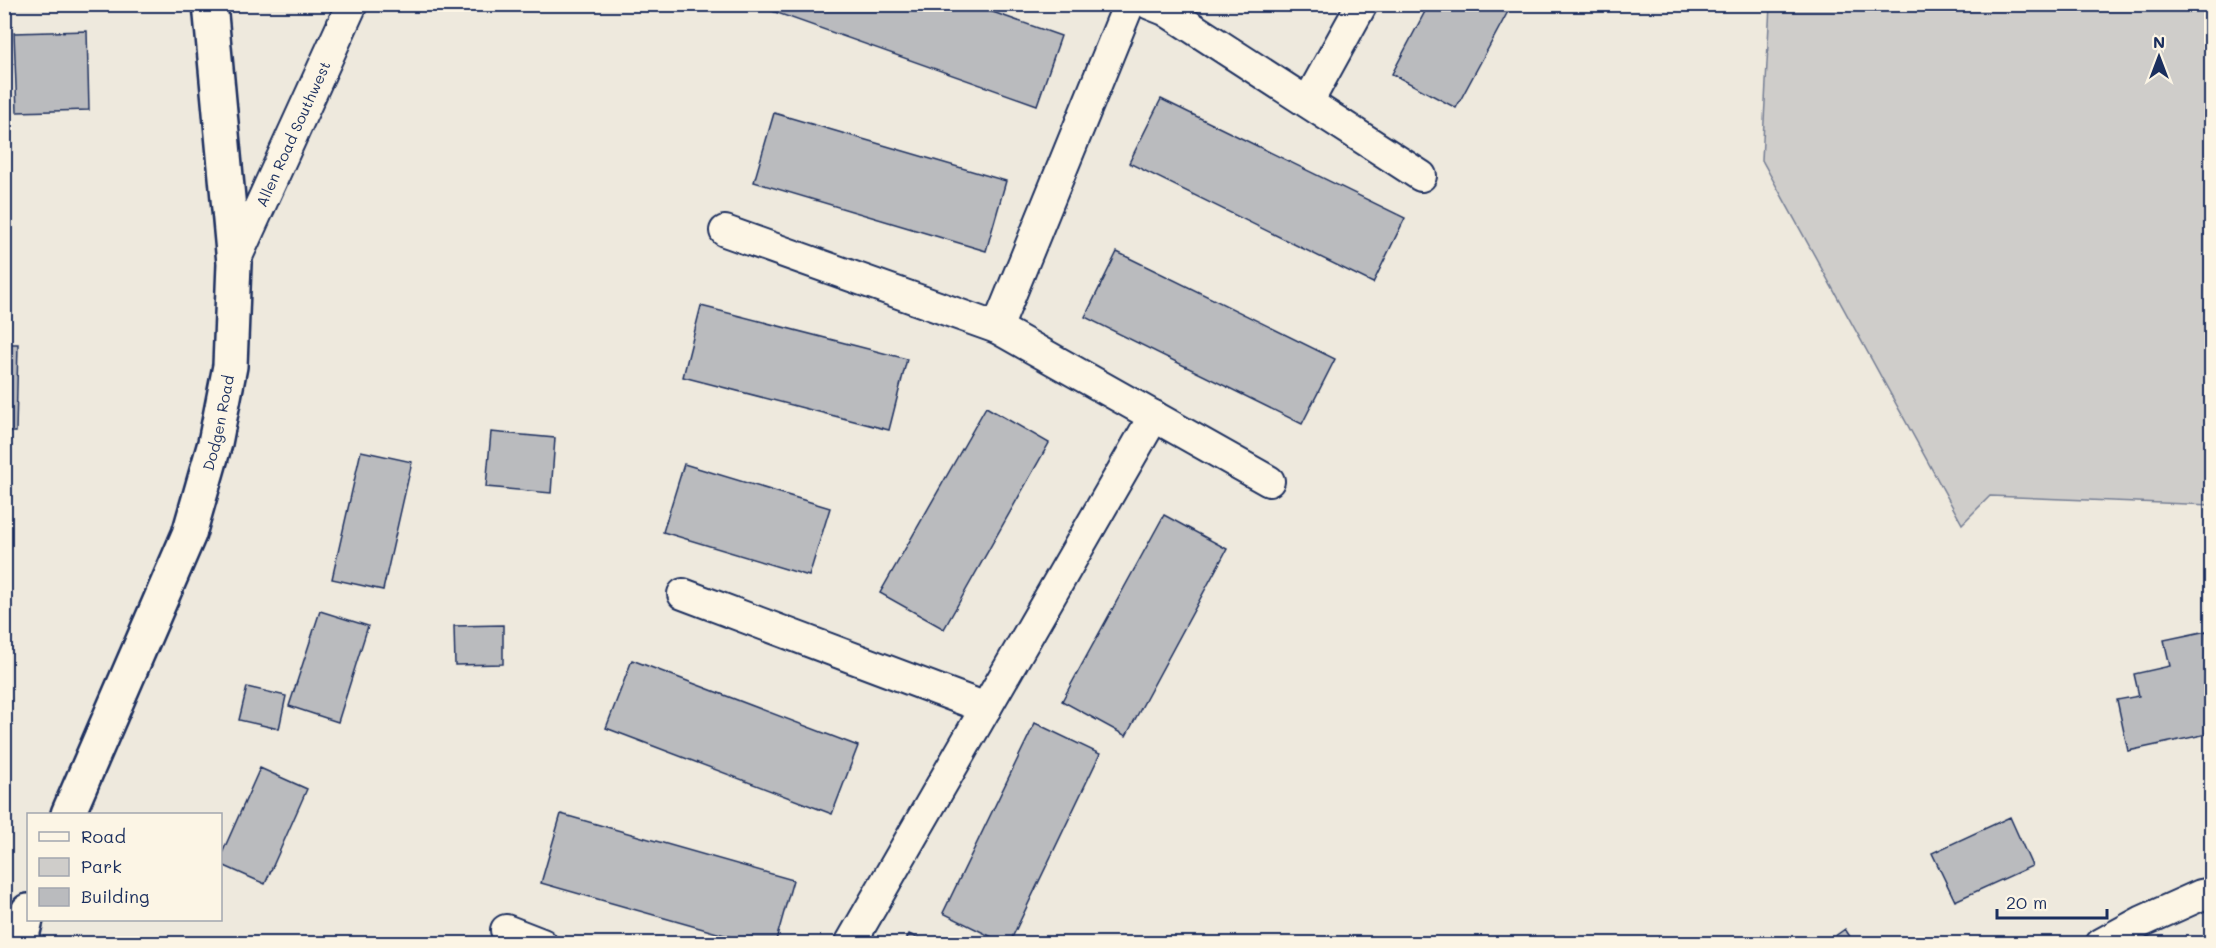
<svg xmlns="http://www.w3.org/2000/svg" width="2216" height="948" font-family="Mali,sans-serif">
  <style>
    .green { fill: #cfcdca; stroke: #757e94; stroke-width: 1.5 }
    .building { fill: #babbbe; stroke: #1b2f5e; stroke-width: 1.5 }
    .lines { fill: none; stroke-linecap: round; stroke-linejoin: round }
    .minor-casing { stroke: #1b2f5e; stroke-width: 34 }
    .tertiary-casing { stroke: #1b2f5e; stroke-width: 38 }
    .minor { stroke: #fcf5e5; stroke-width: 30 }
    .tertiary { stroke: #fcf5e5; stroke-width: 33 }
    .labels { text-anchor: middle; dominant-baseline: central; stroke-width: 6; stroke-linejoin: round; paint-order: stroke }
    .street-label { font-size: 15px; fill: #1b2f5e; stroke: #fcf5e5 }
  </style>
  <rect width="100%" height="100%" fill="#eee9dd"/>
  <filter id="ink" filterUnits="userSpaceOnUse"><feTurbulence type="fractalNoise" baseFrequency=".0167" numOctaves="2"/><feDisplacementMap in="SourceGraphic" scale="12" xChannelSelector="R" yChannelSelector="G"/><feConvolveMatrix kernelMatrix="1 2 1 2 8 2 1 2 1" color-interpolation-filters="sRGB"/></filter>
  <g filter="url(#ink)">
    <path class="green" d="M 1770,5 L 2211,5 L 2211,505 L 1990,496 L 1962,524 L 1762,160 Z"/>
    <path class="building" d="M 752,4 L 970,4 L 1061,36 L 1037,105 Z
      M 1429,4 L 1512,4 L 1456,108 L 1392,74 Z
      M 87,31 L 89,110 L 17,112 L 14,33 Z
      M 1161,99 L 1405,218 L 1373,283 L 1129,163 Z
      M 774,113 L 1006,181 L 986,251 L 754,182 Z
      M 1117,252 L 1335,359 L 1302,424 L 1085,317 Z
      M 701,306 L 907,359 L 889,430 L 683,377 Z
      M 4,344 L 18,344 L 16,432 L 4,432 Z
      M 986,407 L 1049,443 L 944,629 L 880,593 Z
      M 491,432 L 555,438 L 551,493 L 486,487 Z
      M 361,451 L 412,462 L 383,590 L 332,579 Z
      M 684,464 L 830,508 L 809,576 L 663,532 Z
      M 1164,515 L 1227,549 L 1126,736 L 1062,701 Z
      M 320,611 L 368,626 L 338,722 L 289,706 Z
      M 503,625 L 503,664 L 455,665 L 454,626 Z
      M 2207,631 L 2212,650 L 2212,733 L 2128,751 L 2117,700 L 2139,696 L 2134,674 L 2170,666 L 2164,640 Z
      M 632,660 L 858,746 L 832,814 L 606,728 Z
      M 247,687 L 286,696 L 279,729 L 239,720 Z
      M 1035,723 L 1100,754 L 1009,944 L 1006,944 L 943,913 Z
      M 260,768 L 307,789 L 265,884 L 220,864 L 220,858 Z
      M 561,814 L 793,880 L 775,944 L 756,944 L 541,883 Z
      M 2010,817 L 2032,866 L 1955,901 L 1932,853 Z
      M 1845,929 L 1855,944 L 1824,944 Z
      M 909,934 L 931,944 L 904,944 Z"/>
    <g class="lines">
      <g class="minor-casing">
        <g id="minor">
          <path d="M 1150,4 L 1165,10 L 1421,176"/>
          <path d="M 1308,102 L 1362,4"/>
          <path d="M 725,231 L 997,328 L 1269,481"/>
          <path id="s1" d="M 234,263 L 352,4"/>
          <path d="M 997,328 L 1129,4"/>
          <path d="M 683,594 L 986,708"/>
          <path d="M 506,930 L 542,944"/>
          <path d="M 850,944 L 1154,416"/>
          <path d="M 2101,944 L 2143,921 L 2201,895 L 2212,893"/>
        </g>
      </g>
      <g class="tertiary-casing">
        <g id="tertiary">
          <path id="s2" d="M 68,814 L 189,534 L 215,443 L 230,366 L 234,263 L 210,4"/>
          <path d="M 20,944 L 28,911"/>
        </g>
      </g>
      <use href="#minor" class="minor"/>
      <use href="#tertiary" class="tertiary"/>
    </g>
  </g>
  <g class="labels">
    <g class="street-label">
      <text stroke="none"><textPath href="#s1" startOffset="142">Allen Road Southwest</textPath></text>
      <text stroke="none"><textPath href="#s2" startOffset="420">Dodgen Road</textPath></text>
    </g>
  </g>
  <rect width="2216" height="948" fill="none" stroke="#fcf5e5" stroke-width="24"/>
  <rect x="12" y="12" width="2192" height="924" fill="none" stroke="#1b2f5e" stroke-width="2" filter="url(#ink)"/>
  <rect x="27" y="813" width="195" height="108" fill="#fcf5e5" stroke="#a2a6af" stroke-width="1.5"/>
  <rect x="39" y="832" width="30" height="9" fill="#fcf5e5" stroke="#a2a6af" stroke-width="1.5"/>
  <text x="81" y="843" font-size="18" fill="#1b2f5e">Road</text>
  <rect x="39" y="858" width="30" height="18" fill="#cfcdca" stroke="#a2a6af" stroke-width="1.5"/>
  <text x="81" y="873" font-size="18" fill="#1b2f5e">Park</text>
  <rect x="39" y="888" width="30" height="18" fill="#babbbe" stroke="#a2a6af" stroke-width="1.5"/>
  <text x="81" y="903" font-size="18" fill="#1b2f5e">Building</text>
  <g transform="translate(2159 57)" stroke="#fcf5e5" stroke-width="4.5" paint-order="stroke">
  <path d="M0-4.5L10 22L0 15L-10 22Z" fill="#1b2f5e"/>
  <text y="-9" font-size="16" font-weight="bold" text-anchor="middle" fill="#1b2f5e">N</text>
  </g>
  <path d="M1997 909v9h110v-9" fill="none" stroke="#1b2f5e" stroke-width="3"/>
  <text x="2006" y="909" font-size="18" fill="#1b2f5e" stroke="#fcf5e5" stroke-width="4.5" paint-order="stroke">20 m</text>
</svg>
